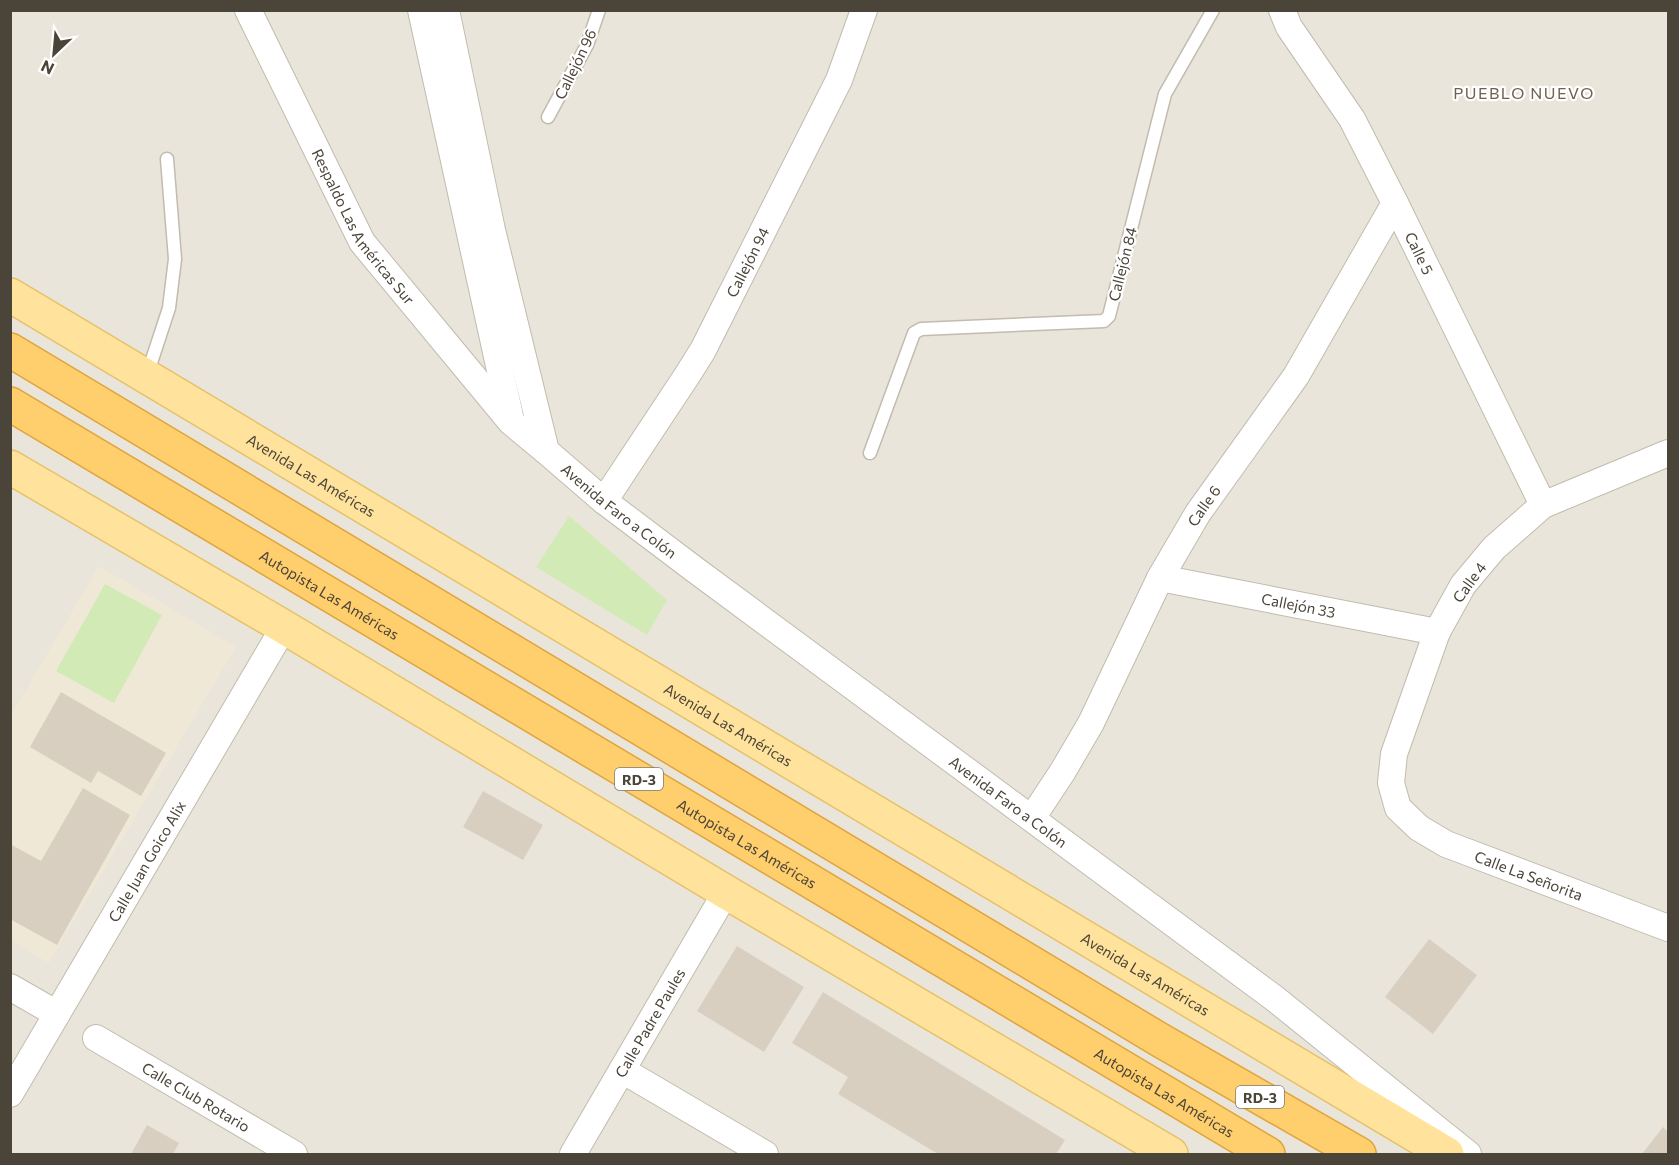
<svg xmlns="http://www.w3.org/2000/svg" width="1679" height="1165" font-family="Commissioner,sans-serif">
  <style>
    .residential { fill: #eae5da }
    .education { fill: #efe8d6 }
    .green { fill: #d2eab5 }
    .building { fill: #d8cfc1 }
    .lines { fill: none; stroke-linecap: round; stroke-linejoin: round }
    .service-casing { stroke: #c2bbae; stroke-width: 15 }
    .minor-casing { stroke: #c2bbae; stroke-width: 28 }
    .primary-casing { stroke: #e6c16a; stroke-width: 36 }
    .motorway-casing { stroke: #e0a43c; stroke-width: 36 }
    .service { stroke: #fff; stroke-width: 12 }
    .minor { stroke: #fff; stroke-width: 26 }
    .primary { stroke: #ffe39c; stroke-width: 33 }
    .motorway { stroke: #ffcf6e; stroke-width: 33 }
    .labels { text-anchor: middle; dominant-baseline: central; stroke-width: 4.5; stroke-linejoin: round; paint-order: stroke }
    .shield { fill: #fff; stroke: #817c74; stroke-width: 1.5 }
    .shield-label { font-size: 14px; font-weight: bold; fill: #4b4439 }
    .street-label { font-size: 15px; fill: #4b4439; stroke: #fff }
    .neighbourhood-label { font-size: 16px; letter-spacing: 1.5px; fill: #6e6250; stroke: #fff }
  </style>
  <rect width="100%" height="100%" fill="#f6f3ec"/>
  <path class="residential" d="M 11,11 L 1668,11 L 1668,1154 L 11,1154 Z"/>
  <path class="education" d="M 99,566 L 236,647 L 49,963 L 11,941 L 11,715 Z"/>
  <path class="green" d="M 569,516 L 667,600 L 647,635 L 536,567 Z
    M 105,584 L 162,615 L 114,703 L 56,671 Z"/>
  <path class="building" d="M 61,692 L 166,753 L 141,796 L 98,771 L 91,783 L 30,747 Z
    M 83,788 L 130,815 L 57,945 L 10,919 L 10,844 L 41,861 Z
    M 483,791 L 543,825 L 523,860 L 463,827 Z
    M 1429,939 L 1477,975 L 1433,1034 L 1385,997 Z
    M 737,946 L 804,987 L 764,1052 L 697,1011 Z
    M 823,992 L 1065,1140 L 1056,1154 L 938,1154 L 838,1094 L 848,1077 L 792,1043 Z
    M 147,1125 L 179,1143 L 173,1154 L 131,1154 Z
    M 1663,1127 L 1668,1132 L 1668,1154 L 1642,1154 Z"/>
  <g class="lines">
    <g class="service-casing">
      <path id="service" d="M 548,117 L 587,45 L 599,10
        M 147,375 L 169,308 L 175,259 L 167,159
        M 870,453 L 914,333 L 921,329 L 1104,321 L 1109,316 L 1165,94 L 1213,10"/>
    </g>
    <g class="minor-casing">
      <g id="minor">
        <path id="s1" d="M 248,10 L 362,242 L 511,422 L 546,451 L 604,501 L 694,569 L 1274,998 L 1468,1154"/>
        <path d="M 421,10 L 510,416"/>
        <path d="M 446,10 L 492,230 L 546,451"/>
        <path id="s2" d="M 1282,10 L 1289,27 L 1352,119 L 1395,203 L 1543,505"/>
        <path id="s3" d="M 1668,453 L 1543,505 L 1494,548 L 1463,585 L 1437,632 L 1394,754 L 1391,783 L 1398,808 L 1419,828 L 1446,844 L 1668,928"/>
        <path id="s4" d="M 604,501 L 688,374 L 703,350 L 839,80 L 864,10"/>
        <path id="s5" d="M 1160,578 L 1437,632"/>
        <path id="s6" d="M 1032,818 L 1063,771 L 1091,723 L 1160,578 L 1198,513 L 1296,376 L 1395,203"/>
        <path d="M 10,987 L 57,1014"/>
        <path id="s7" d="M 96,1038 L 294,1154"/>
        <path d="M 622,1070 L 765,1154"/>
        <path id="s8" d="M 10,1094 L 284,627"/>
        <path id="s9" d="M 573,1154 L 726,892"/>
      </g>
    </g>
    <g class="primary-casing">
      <g id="primary">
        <path id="s10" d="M 10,295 L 1447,1154"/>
        <path d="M 10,467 L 284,627 L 726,892 L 1171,1154"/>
      </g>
    </g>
    <g class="motorway-casing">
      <g id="motorway">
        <path d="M 10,350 L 1160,1040 L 1359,1154"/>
        <path id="s11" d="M 10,404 L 1268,1154"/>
      </g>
    </g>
    <use href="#service" class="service"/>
    <use href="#minor" class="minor"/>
    <use href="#primary" class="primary"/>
    <use href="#motorway" class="motorway"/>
  </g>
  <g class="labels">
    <g class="shield">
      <rect x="615" y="768" width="48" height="22" rx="4.5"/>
      <rect x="1236" y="1086" width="48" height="22" rx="4.5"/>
    </g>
    <g class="shield-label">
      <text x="639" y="779">RD-3</text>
      <text x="1260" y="1097">RD-3</text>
    </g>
    <g class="street-label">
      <text transform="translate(575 64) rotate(-64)">Callejón 96</text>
      <text stroke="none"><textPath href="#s1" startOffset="246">Respaldo Las Américas Sur</textPath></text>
      <text stroke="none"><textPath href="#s2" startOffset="280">Calle 5</textPath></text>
      <text stroke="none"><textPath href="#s4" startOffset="279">Callejón 94</textPath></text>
      <text transform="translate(1122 264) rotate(-76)">Callejón 84</text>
      <text stroke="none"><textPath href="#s10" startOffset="351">Avenida Las Américas</textPath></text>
      <text stroke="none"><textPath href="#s6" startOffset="357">Calle 6</textPath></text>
      <text stroke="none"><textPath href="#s1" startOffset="632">Avenida Faro a Colón</textPath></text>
      <text transform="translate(1469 582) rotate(-54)">Calle 4</text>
      <text stroke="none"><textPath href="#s11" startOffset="372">Autopista Las Américas</textPath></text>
      <text stroke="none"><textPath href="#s5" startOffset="141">Callejón 33</textPath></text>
      <text stroke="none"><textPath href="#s10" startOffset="837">Avenida Las Américas</textPath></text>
      <text stroke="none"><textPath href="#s1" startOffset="1118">Avenida Faro a Colón</textPath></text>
      <text stroke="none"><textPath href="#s11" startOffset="858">Autopista Las Américas</textPath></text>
      <text stroke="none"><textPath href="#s8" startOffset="270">Calle Juan Goico Alix</textPath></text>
      <text stroke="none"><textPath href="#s3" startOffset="636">Calle La Señorita</textPath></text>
      <text stroke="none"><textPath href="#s10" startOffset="1323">Avenida Las Américas</textPath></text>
      <text stroke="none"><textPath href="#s9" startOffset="152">Calle Padre Paules</textPath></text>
      <text stroke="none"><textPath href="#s11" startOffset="1344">Autopista Las Américas</textPath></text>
      <text stroke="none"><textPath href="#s7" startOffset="116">Calle Club Rotario</textPath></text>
    </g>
    <g class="neighbourhood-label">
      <text x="1524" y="92">PUEBLO NUEVO</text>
    </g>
  </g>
  <rect width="1679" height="1165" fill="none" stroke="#4b4439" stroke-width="24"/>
  <g transform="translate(54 54) rotate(206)" stroke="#ffffff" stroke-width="4.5" paint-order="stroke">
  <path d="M0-4.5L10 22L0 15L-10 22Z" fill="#4b4439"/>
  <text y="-9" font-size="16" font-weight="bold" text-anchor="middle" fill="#4b4439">N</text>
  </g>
</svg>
